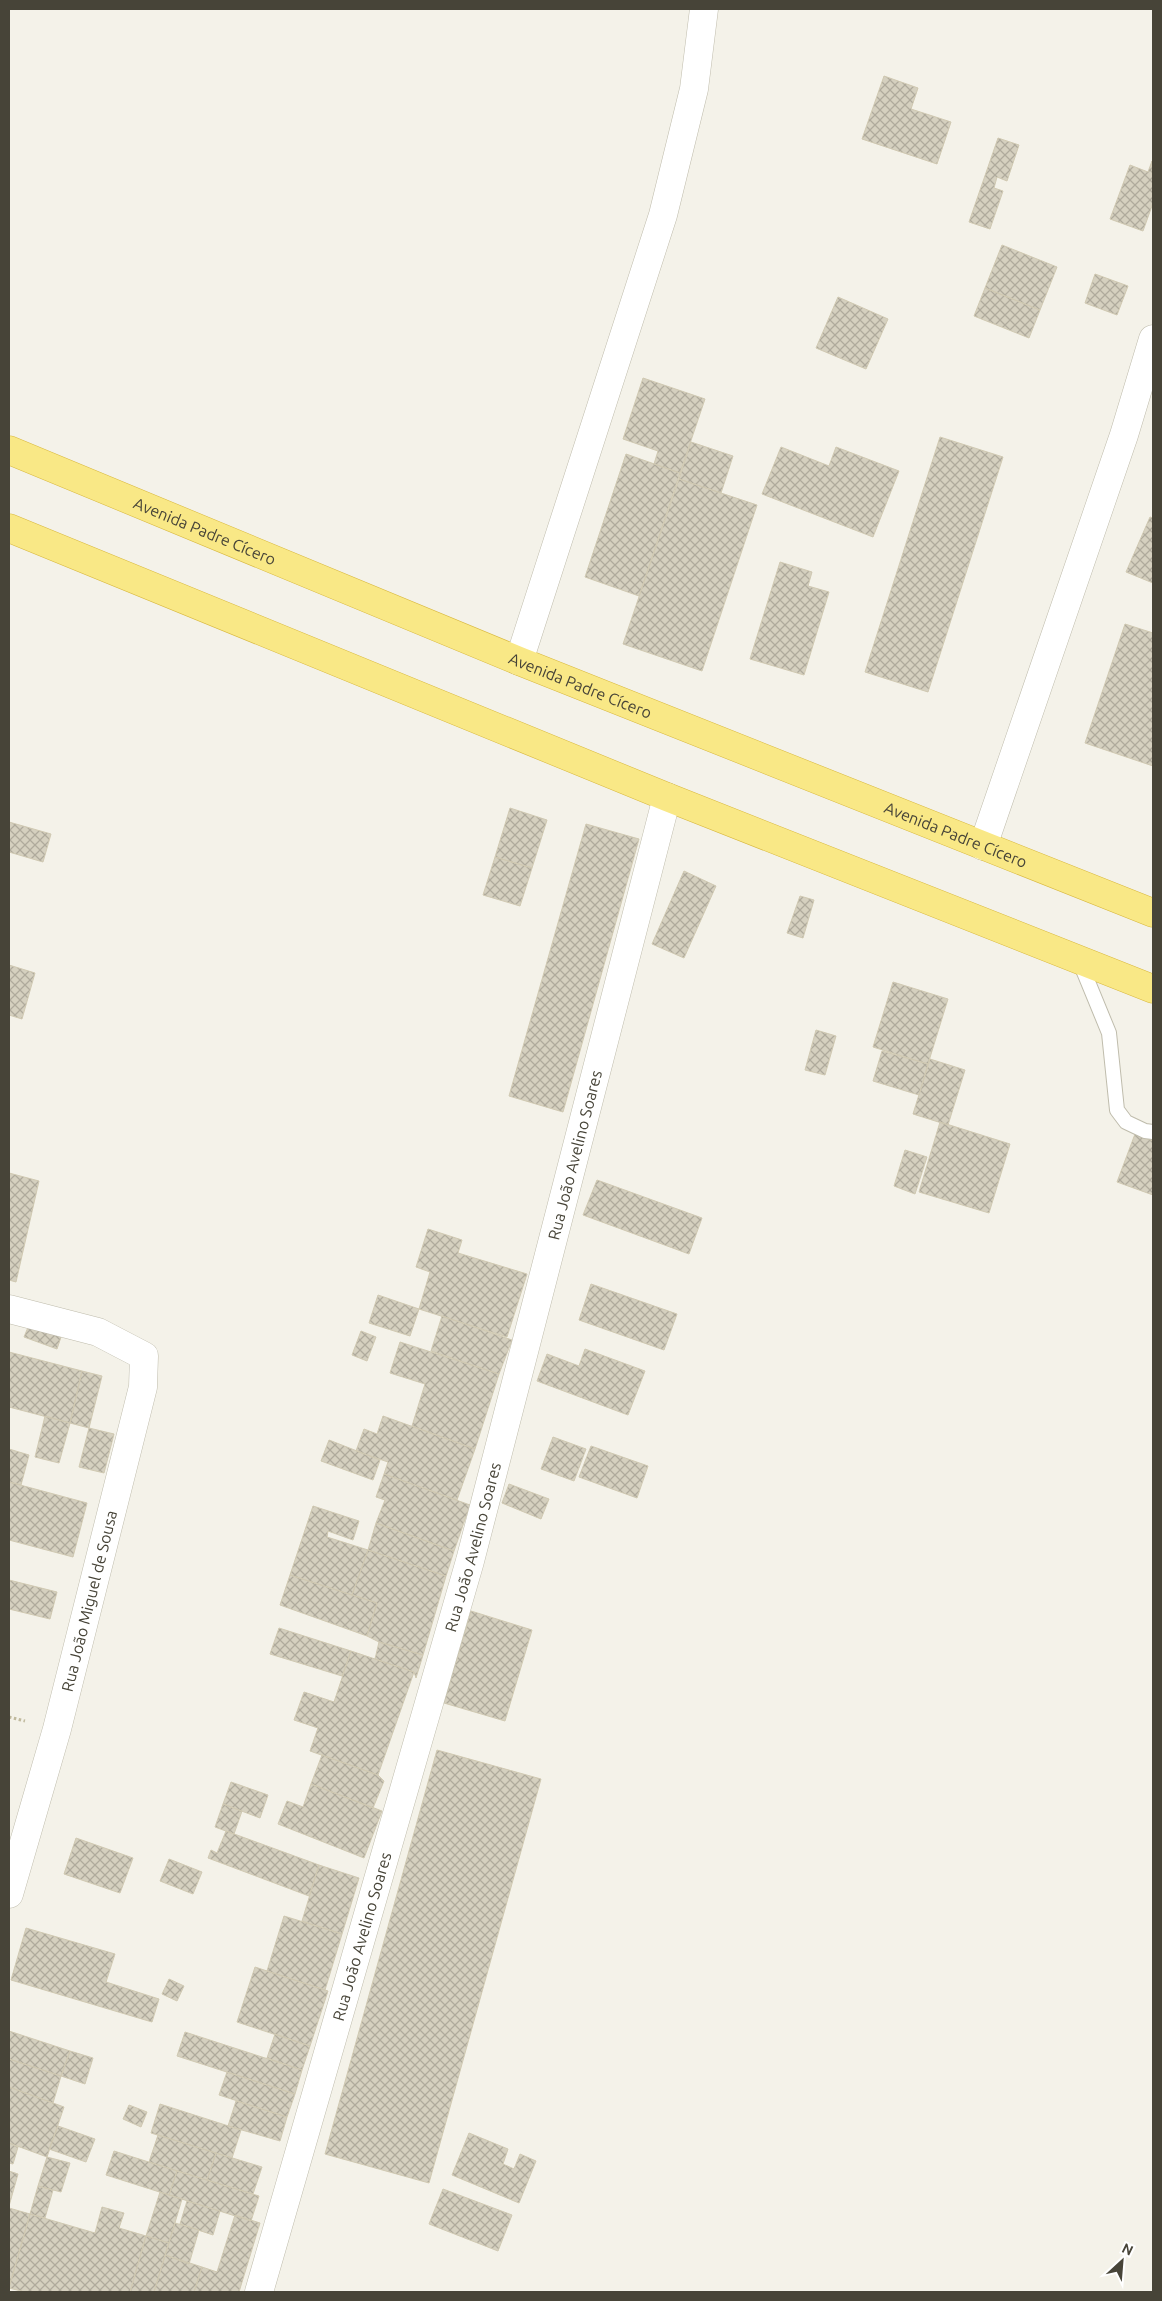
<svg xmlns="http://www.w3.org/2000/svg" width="1162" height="2301" font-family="Ubuntu,sans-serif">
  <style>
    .building { fill: url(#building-cross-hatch); stroke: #d0c9b2 }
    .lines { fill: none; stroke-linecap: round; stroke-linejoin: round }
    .service-casing { stroke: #bfbcac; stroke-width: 16 }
    .minor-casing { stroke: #bfbcac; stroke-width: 29 }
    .trunk-casing { stroke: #d8b83f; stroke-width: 29 }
    .path { stroke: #c0ba9e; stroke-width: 3; stroke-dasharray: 2.5 2.5; stroke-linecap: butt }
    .service { stroke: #fff; stroke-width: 14 }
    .minor { stroke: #fff; stroke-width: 28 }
    .trunk { stroke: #f9e886; stroke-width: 28 }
    .labels { text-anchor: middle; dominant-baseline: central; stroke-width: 4; stroke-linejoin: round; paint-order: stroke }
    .street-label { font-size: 16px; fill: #474438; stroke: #fff }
  </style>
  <defs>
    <pattern id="building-cross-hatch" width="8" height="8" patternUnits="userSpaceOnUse" patternTransform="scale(1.25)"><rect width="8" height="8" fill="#d5d0bf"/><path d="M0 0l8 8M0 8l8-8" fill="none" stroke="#afaa9c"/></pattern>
  </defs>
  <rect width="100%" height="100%" fill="#f4f2e9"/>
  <path class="building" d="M 884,76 L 918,88 L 911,109 L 951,122 L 937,164 L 862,139 Z
    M 998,138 L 1019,145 L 1007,181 L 997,177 L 994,188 L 1003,191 L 990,229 L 969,222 Z
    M 1152,161 L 1153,203 L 1143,231 L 1110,219 L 1130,165 L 1148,172 Z
    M 1002,245 L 1057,267 L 1040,310 L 985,288 Z
    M 1095,274 L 1128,286 L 1117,315 L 1085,303 Z
    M 985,288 L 1040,310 L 1029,338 L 974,316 Z
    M 838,297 L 888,319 L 866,369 L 816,348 Z
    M 643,378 L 705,399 L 680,473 L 654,464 L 658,451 L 623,439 Z
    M 940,437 L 1003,457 L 928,692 L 865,672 Z
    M 691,442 L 733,456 L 721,493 L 679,479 Z
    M 781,447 L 829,466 L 836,447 L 899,471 L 873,537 L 762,494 Z
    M 626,454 L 680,473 L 639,596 L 585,577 Z
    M 679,479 L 757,505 L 702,671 L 623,644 Z
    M 1150,517 L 1153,518 L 1153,583 L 1126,572 Z
    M 780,562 L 812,572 L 808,586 L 829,592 L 804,675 L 750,659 Z
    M 1125,624 L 1153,633 L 1153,766 L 1085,743 Z
    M 510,808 L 547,820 L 532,868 L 495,857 Z
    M 9,822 L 51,834 L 43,862 L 9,852 Z
    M 586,824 L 639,839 L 563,1112 L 509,1096 Z
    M 495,857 L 532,868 L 520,906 L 483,895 Z
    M 684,871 L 716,886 L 684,958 L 652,944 Z
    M 800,896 L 814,900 L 803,938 L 787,933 Z
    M 9,965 L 35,973 L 22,1019 L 9,1015 Z
    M 893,982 L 948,999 L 928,1064 L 873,1047 Z
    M 816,1030 L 836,1036 L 825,1075 L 805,1070 Z
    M 882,1051 L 928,1064 L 919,1095 L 873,1081 Z
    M 930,1059 L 965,1070 L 948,1125 L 913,1114 Z
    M 940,1122 L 1010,1144 L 989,1213 L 919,1192 Z
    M 1135,1134 L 1153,1141 L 1153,1195 L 1117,1182 Z
    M 905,1150 L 927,1157 L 915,1194 L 894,1186 Z
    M 9,1173 L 39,1181 L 16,1282 L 9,1280 Z
    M 597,1180 L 702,1218 L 689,1254 L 583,1215 Z
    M 428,1229 L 462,1240 L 458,1253 L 527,1274 L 507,1337 L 419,1309 L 430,1272 L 416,1267 Z
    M 591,1284 L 677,1314 L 664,1350 L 579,1320 Z
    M 378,1295 L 419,1309 L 410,1336 L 369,1323 Z
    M 442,1316 L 512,1340 L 499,1374 L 431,1351 Z
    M 31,1320 L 63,1331 L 57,1349 L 24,1337 Z
    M 361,1331 L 376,1337 L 367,1361 L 352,1355 Z
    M 400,1342 L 499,1374 L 475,1449 L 412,1426 L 425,1384 L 390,1373 Z
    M 585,1349 L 645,1371 L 628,1415 L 537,1381 L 547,1354 L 579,1366 Z
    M 9,1352 L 82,1371 L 70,1423 L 9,1407 Z
    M 82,1371 L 102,1376 L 89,1428 L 70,1423 Z
    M 45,1416 L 70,1423 L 59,1463 L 35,1457 Z
    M 383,1416 L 475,1449 L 457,1500 L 384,1474 L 388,1462 L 356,1451 L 364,1429 L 377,1434 Z
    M 89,1428 L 114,1434 L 104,1473 L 79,1467 Z
    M 553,1437 L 586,1449 L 574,1481 L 541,1469 Z
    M 329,1440 L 380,1460 L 373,1480 L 321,1461 Z
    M 591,1446 L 648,1466 L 637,1498 L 579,1477 Z
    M 9,1449 L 29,1455 L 21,1485 L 9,1482 Z
    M 384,1474 L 470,1505 L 454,1551 L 376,1523 L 385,1500 L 376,1497 Z
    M 9,1482 L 87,1503 L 73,1557 L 9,1540 Z
    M 509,1484 L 549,1499 L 541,1519 L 502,1503 Z
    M 313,1506 L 359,1521 L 353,1540 L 328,1531 L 327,1537 L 368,1550 L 352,1595 L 290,1575 Z
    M 376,1523 L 454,1551 L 446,1576 L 368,1550 Z
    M 368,1550 L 446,1576 L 423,1655 L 379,1642 L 367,1636 L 377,1603 L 352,1595 Z
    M 290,1575 L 377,1603 L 367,1636 L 280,1605 Z
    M 9,1580 L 57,1592 L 50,1619 L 9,1609 Z
    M 471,1611 L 532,1630 L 505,1721 L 444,1703 Z
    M 279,1628 L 351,1651 L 342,1676 L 270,1654 Z
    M 379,1642 L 423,1655 L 416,1678 L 414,1672 L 375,1659 Z
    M 351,1651 L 414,1672 L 378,1775 L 310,1751 L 318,1728 L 294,1720 L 304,1692 L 334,1702 Z
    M 437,1750 L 541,1779 L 429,2183 L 325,2154 Z
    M 322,1755 L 378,1775 L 384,1781 L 373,1808 L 311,1784 Z
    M 231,1782 L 268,1795 L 260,1818 L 223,1804 Z
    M 311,1784 L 382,1811 L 364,1858 L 278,1824 L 287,1801 L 303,1807 Z
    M 223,1804 L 242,1811 L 234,1834 L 215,1827 Z
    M 226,1831 L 319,1865 L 309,1896 L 208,1858 L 211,1850 L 217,1853 Z
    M 76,1838 L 133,1858 L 120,1893 L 64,1874 Z
    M 169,1859 L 202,1872 L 193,1894 L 160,1881 Z
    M 319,1865 L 359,1878 L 342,1934 L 302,1921 Z
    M 284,1916 L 342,1934 L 325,1990 L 267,1971 Z
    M 26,1928 L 115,1954 L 106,1982 L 159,1999 L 152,2022 L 11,1980 Z
    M 255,1967 L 328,1991 L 310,2046 L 237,2022 Z
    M 169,1979 L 184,1986 L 177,2001 L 162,1994 Z
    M 9,2031 L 70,2051 L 61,2076 L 9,2059 Z
    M 185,2032 L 302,2070 L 295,2094 L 177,2056 Z
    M 275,2034 L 310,2046 L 302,2070 L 267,2058 Z
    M 70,2051 L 93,2058 L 85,2084 L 61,2076 Z
    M 9,2059 L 61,2076 L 53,2103 L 9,2087 Z
    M 227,2072 L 295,2094 L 287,2117 L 219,2095 Z
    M 9,2087 L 64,2107 L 47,2157 L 9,2143 Z
    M 236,2101 L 287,2117 L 280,2141 L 228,2126 Z
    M 160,2104 L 241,2130 L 232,2158 L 151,2133 Z
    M 129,2105 L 147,2112 L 141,2127 L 123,2119 Z
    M 58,2126 L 95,2139 L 86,2162 L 49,2149 Z
    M 469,2133 L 508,2149 L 503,2164 L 514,2169 L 520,2154 L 536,2161 L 519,2203 L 452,2175 Z
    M 158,2135 L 216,2153 L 207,2180 L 149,2162 Z
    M 9,2143 L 18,2147 L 13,2164 L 9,2163 Z
    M 114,2151 L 177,2171 L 169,2195 L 106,2175 Z
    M 216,2153 L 262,2167 L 253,2194 L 207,2180 Z
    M 47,2157 L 70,2163 L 61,2192 L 38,2186 Z
    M 9,2171 L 18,2174 L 9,2206 Z
    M 177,2171 L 259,2196 L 251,2221 L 169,2195 Z
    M 38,2186 L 53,2190 L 45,2218 L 30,2214 Z
    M 443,2189 L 512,2215 L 498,2251 L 429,2224 Z
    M 160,2192 L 182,2199 L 169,2243 L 146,2236 Z
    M 187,2201 L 220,2211 L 213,2235 L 180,2224 Z
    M 102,2207 L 124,2213 L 119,2228 L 146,2236 L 130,2292 L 25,2292 L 9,2288 L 30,2214 L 95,2233 Z
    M 9,2208 L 30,2214 L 9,2287 Z
    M 235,2215 L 260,2223 L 239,2292 L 194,2292 L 202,2267 L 217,2272 Z
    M 175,2223 L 199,2230 L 189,2264 L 165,2255 Z
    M 146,2236 L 169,2243 L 154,2292 L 130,2292 Z
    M 165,2255 L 202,2267 L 194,2292 L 154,2292 Z"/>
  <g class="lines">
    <g class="service-casing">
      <path id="service" d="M 1079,960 L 1109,1033 L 1117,1110 L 1126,1122 L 1145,1131 L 1153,1132"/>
    </g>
    <g class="minor-casing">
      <g id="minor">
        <path d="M 519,661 L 663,215 L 694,89 L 704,9"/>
        <path d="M 983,846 L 1124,435 L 1153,339"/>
        <path d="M 9,1309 L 98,1332 L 144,1356 L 143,1387 L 57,1729 L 9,1894"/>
        <path id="s1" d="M 259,2292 L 470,1561 L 667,797"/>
      </g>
    </g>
    <g class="trunk-casing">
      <g id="trunk">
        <path id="s2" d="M 9,450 L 519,661 L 1153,913"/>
        <path d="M 9,528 L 667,797 L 1153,989"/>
      </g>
    </g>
    <path class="path" d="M 9,1717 L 25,1721"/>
    <use href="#service" class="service"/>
    <use href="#minor" class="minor"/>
    <use href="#trunk" class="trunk"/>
  </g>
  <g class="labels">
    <g class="street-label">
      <text stroke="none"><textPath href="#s2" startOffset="212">Avenida Padre Cícero</textPath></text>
      <text stroke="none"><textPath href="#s2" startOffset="618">Avenida Padre Cícero</textPath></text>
      <text stroke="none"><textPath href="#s2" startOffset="1022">Avenida Padre Cícero</textPath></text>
      <text stroke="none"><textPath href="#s1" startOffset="1180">Rua João Avelino Soares</textPath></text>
      <text stroke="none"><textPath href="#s1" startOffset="775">Rua João Avelino Soares</textPath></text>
      <text transform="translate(89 1601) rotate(-76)">Rua João Miguel de Sousa</text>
      <text stroke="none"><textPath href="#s1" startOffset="370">Rua João Avelino Soares</textPath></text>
    </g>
  </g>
  <rect width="1162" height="2301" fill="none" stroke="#474438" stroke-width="20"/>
  <g transform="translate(1122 2261) rotate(26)" stroke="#ffffff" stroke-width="4" paint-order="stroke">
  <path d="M0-4L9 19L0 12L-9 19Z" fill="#474438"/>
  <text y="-8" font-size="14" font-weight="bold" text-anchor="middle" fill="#474438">N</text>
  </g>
</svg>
